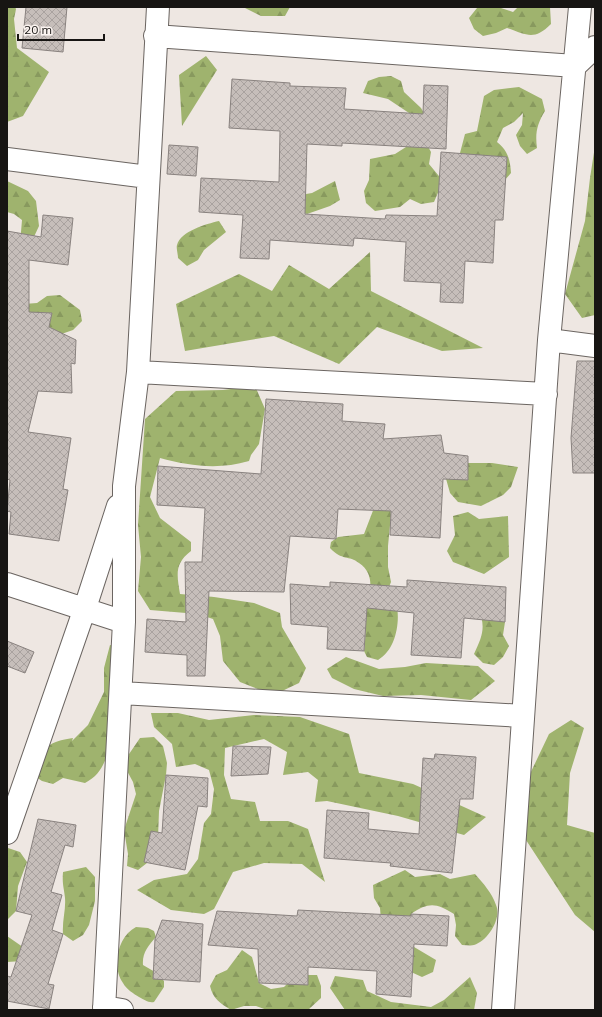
<svg xmlns="http://www.w3.org/2000/svg" width="602" height="1017" font-family="Mulish,sans-serif">
  <style>
    .forest { fill: url(#forest-firs) }
    .building { fill: url(#building-cross-hatch); stroke: #89827f }
    .lines { fill: none; stroke-linecap: round; stroke-linejoin: round }
    .minor-casing { stroke: #6b6561; stroke-width: 24 }
    .minor { stroke: #fff; stroke-width: 22 }
  </style>
  <defs>
    <pattern id="forest-firs" width="22" height="20" patternUnits="userSpaceOnUse"><rect width="22" height="20" fill="#9fb36e"/><path d="M5 1l3.5 6h-7zM16 11l3.5 6h-7z" fill="#88995e"/></pattern>
    <pattern id="building-cross-hatch" width="8" height="8" patternUnits="userSpaceOnUse"><rect width="8" height="8" fill="#c6beba"/><path d="M0 0l8 8M0 8l8-8" fill="none" stroke="#a9a29f"/></pattern>
  </defs>
  <rect width="100%" height="100%" fill="#eee7e2"/>
  <path class="forest" d="M 7,7 L 15,7 L 16,9 L 14,19 L 17,48 L 49,72 L 23,116 L 7,122 Z
    M 243,7 L 290,7 L 285,16 L 261,16 Z
    M 481,7 L 498,7 L 513,12 L 518,7 L 550,7 L 551,24 C 534,41 527,35 507,28 L 496,33 L 483,36 L 474,29 L 469,18 L 477,8 Z
    M 206,56 L 217,70 L 182,126 L 179,75 Z
    M 391,76 L 401,81 L 404,92 L 421,108 L 427,118 L 425,141 L 431,152 L 429,164 L 443,181 L 434,202 L 421,204 L 410,199 L 400,207 L 375,211 L 366,203 L 364,191 L 369,180 L 370,159 L 395,154 L 406,147 L 412,115 L 388,99 L 363,93 L 368,81 L 379,77 Z
    M 519,87 L 542,99 L 545,111 C 537,124 535,133 537,148 L 527,154 L 520,146 L 516,135 L 522,125 L 523,113 L 514,122 L 503,128 L 497,142 C 508,151 510,159 511,173 L 503,182 L 469,162 L 460,153 L 465,134 L 477,131 L 484,96 L 494,90 Z
    M 595,146 L 595,315 L 582,318 L 565,294 L 585,221 L 590,178 Z
    M 7,181 L 28,191 L 36,201 L 39,226 L 26,254 L 20,244 L 22,220 L 14,214 L 7,212 Z
    M 335,181 L 340,200 L 330,206 L 307,214 L 302,212 L 300,195 L 312,193 Z
    M 219,221 L 226,232 L 204,250 L 198,260 L 187,266 L 178,258 C 178,254 176,248 177,245 C 181,231 206,224 219,221 Z
    M 370,252 L 371,291 L 483,348 L 442,351 L 377,327 L 339,364 L 274,336 L 185,351 L 176,304 L 239,274 L 272,291 L 289,265 L 329,289 Z
    M 60,295 L 80,310 L 82,321 L 73,330 L 50,338 L 7,301 L 24,304 L 37,303 L 47,296 Z
    M 255,386 L 265,409 L 259,444 L 251,455 L 249,461 C 219,470 189,466 160,458 L 150,497 L 160,518 L 191,542 L 191,551 C 174,564 177,575 180,594 L 214,597 L 254,603 L 280,613 L 282,627 L 306,668 L 299,683 L 280,692 L 263,691 L 240,682 L 223,661 L 220,636 L 213,619 L 198,614 L 150,610 L 138,591 L 141,557 L 138,525 L 145,419 L 176,391 L 223,390 Z
    M 455,463 L 492,463 L 518,467 L 511,487 L 503,495 L 481,506 L 458,502 L 450,493 L 443,468 Z
    M 374,508 L 390,508 L 391,515 L 388,546 L 388,567 L 391,582 L 389,587 C 391,592 394,597 396,602 C 401,621 396,650 378,660 L 367,657 L 364,651 C 366,639 365,627 366,614 C 368,597 378,576 359,563 C 349,555 342,561 330,548 L 331,542 L 338,537 L 364,534 Z
    M 468,512 L 479,519 L 508,516 L 509,557 L 484,574 L 453,562 L 447,551 L 455,535 L 453,516 Z
    M 479,609 L 505,622 L 503,635 L 509,646 L 503,657 L 494,665 L 483,663 L 474,654 C 482,636 486,629 479,609 Z
    M 110,645 L 121,647 L 107,756 C 102,768 98,776 85,783 L 63,778 L 53,784 L 42,781 L 33,775 C 45,750 43,742 73,738 L 72,741 L 88,725 L 104,692 L 104,668 Z
    M 346,657 L 379,669 L 405,667 L 426,663 L 478,666 L 495,681 L 471,700 L 421,695 L 383,696 L 354,689 L 332,678 L 327,669 Z
    M 151,713 L 178,713 L 209,720 L 254,715 L 300,717 L 349,734 L 359,773 L 413,784 L 486,817 L 464,835 L 398,816 L 327,801 L 315,802 L 318,780 L 308,772 L 283,775 L 287,752 L 264,739 L 225,748 L 224,775 L 231,799 L 255,802 L 260,821 L 288,821 L 308,829 L 325,882 L 302,864 L 264,863 L 233,872 L 214,909 L 204,914 L 171,910 L 137,890 L 154,880 L 187,874 L 198,859 L 204,823 L 211,814 L 214,789 L 209,770 L 195,764 L 176,767 L 172,744 L 154,727 Z
    M 571,720 L 584,728 L 570,773 L 567,825 L 595,833 L 595,932 L 575,915 L 526,840 L 529,776 L 549,734 Z
    M 154,737 L 163,746 L 167,763 L 166,775 L 159,811 L 158,838 L 155,851 L 147,863 L 138,870 L 127,866 L 128,854 L 124,830 L 136,794 L 133,782 L 126,769 L 127,757 L 140,738 Z
    M 8,848 L 20,852 L 27,862 L 18,886 L 16,911 L 7,920 Z
    M 86,867 L 95,877 L 95,901 L 89,925 L 83,935 L 73,941 L 63,934 C 62,921 66,910 65,898 C 64,887 62,885 63,872 Z
    M 405,870 L 415,877 L 440,874 L 450,879 L 475,874 C 483,883 492,893 496,905 C 502,918 488,941 474,945 C 471,946 466,945 462,945 L 455,936 L 456,925 L 454,914 C 436,903 429,902 411,914 L 409,944 L 436,960 L 433,972 L 422,977 L 411,972 L 381,920 L 380,908 L 374,898 L 373,885 Z
    M 136,927 L 148,928 L 154,931 L 156,937 C 148,946 142,953 143,965 L 155,972 L 164,981 L 164,987 L 154,1002 C 148,1003 145,1000 139,997 C 134,994 126,989 123,983 C 111,966 118,936 136,927 Z
    M 7,936 L 30,952 L 23,961 L 7,962 Z
    M 242,950 L 252,957 L 259,983 L 271,989 L 284,987 L 292,979 L 304,975 L 317,975 L 321,986 L 321,998 L 308,1010 L 267,1010 L 256,1006 L 244,1006 L 231,1010 C 220,1003 213,999 210,986 L 216,975 L 227,970 Z
    M 335,976 L 363,980 L 367,991 L 391,1002 L 431,1007 L 444,1000 L 470,977 L 477,993 L 474,1010 L 345,1010 L 330,988 Z"/>
  <path class="building" d="M 26,7 L 67,7 L 63,52 L 22,48 Z
    M 232,79 L 290,83 L 290,86 L 346,88 L 344,109 L 423,114 L 424,85 L 448,86 L 446,149 L 342,143 L 342,146 L 307,144 L 305,214 L 385,219 L 386,215 L 437,216 L 441,152 L 507,157 L 503,220 L 495,220 L 493,263 L 465,261 L 463,303 L 440,302 L 441,283 L 404,281 L 406,242 L 354,238 L 353,246 L 270,240 L 269,259 L 240,258 L 243,215 L 199,212 L 201,178 L 279,182 L 280,131 L 229,128 Z
    M 169,145 L 198,147 L 196,176 L 167,174 Z
    M 43,215 L 73,218 L 68,265 L 29,260 L 29,312 L 52,313 L 49,327 L 76,340 L 75,364 L 71,363 L 72,393 L 38,391 L 28,432 L 71,438 L 63,489 L 68,490 L 59,541 L 9,534 L 11,512 L 7,511 L 10,480 L 7,479 L 7,231 L 41,237 Z
    M 577,361 L 595,361 L 595,473 L 573,473 L 571,438 Z
    M 266,399 L 343,404 L 342,421 L 385,424 L 383,439 L 441,435 L 444,453 L 468,456 L 468,480 L 443,479 L 440,538 L 390,535 L 391,511 L 338,509 L 336,539 L 290,536 L 284,592 L 209,591 L 205,676 L 187,676 L 187,655 L 145,652 L 147,619 L 186,622 L 185,562 L 202,562 L 205,508 L 157,505 L 158,466 L 261,474 Z
    M 407,580 L 506,587 L 505,622 L 464,618 L 461,658 L 411,655 L 414,613 L 367,608 L 364,651 L 327,649 L 328,627 L 291,624 L 290,584 L 330,587 L 330,582 L 407,587 Z
    M 7,641 L 34,652 L 25,673 L 7,666 Z
    M 233,746 L 271,747 L 268,774 L 231,776 Z
    M 435,754 L 476,757 L 473,799 L 460,799 L 452,873 L 390,866 L 391,863 L 324,858 L 327,810 L 369,813 L 368,829 L 419,834 L 423,758 L 434,759 Z
    M 166,775 L 208,778 L 207,807 L 198,806 L 185,870 L 144,862 L 151,831 L 162,833 Z
    M 38,819 L 76,825 L 73,847 L 65,845 L 51,892 L 62,895 L 52,930 L 63,934 L 48,984 L 54,985 L 49,1009 L 7,1001 L 7,976 L 11,977 L 32,915 L 16,911 Z
    M 298,910 L 411,916 L 411,914 L 449,916 L 447,946 L 414,944 L 411,997 L 376,994 L 377,971 L 308,967 L 308,985 L 259,983 L 258,949 L 208,945 L 217,911 L 297,916 Z
    M 162,920 L 203,924 L 200,982 L 153,979 L 155,939 Z"/>
  <g class="lines">
    <g class="minor-casing">
      <path id="minor" d="M 155,36 L 575,66 L 595,47
        M 7,159 L 148,177
        M 549,340 L 595,346
        M 138,372 L 546,394
        M 7,584 L 124,622
        M 121,693 L 523,716
        M 7,833 L 85,608 L 118,506
        M 104,1007 L 122,1010
        M 104,1010 L 124,622 L 124,486 L 138,372 L 158,7
        M 503,1010 L 549,340 L 580,7"/>
    </g>
    <use href="#minor" class="minor"/>
  </g>
  <rect width="602" height="1017" fill="none" stroke="#171513" stroke-width="16"/>
  <path d="M18 34v6h86v-6" fill="none" stroke="#171513" stroke-width="2"/>
  <text x="24" y="34" font-size="12" fill="#171513" stroke="#fbf4f0" stroke-width="3" paint-order="stroke">20 m</text>
</svg>
